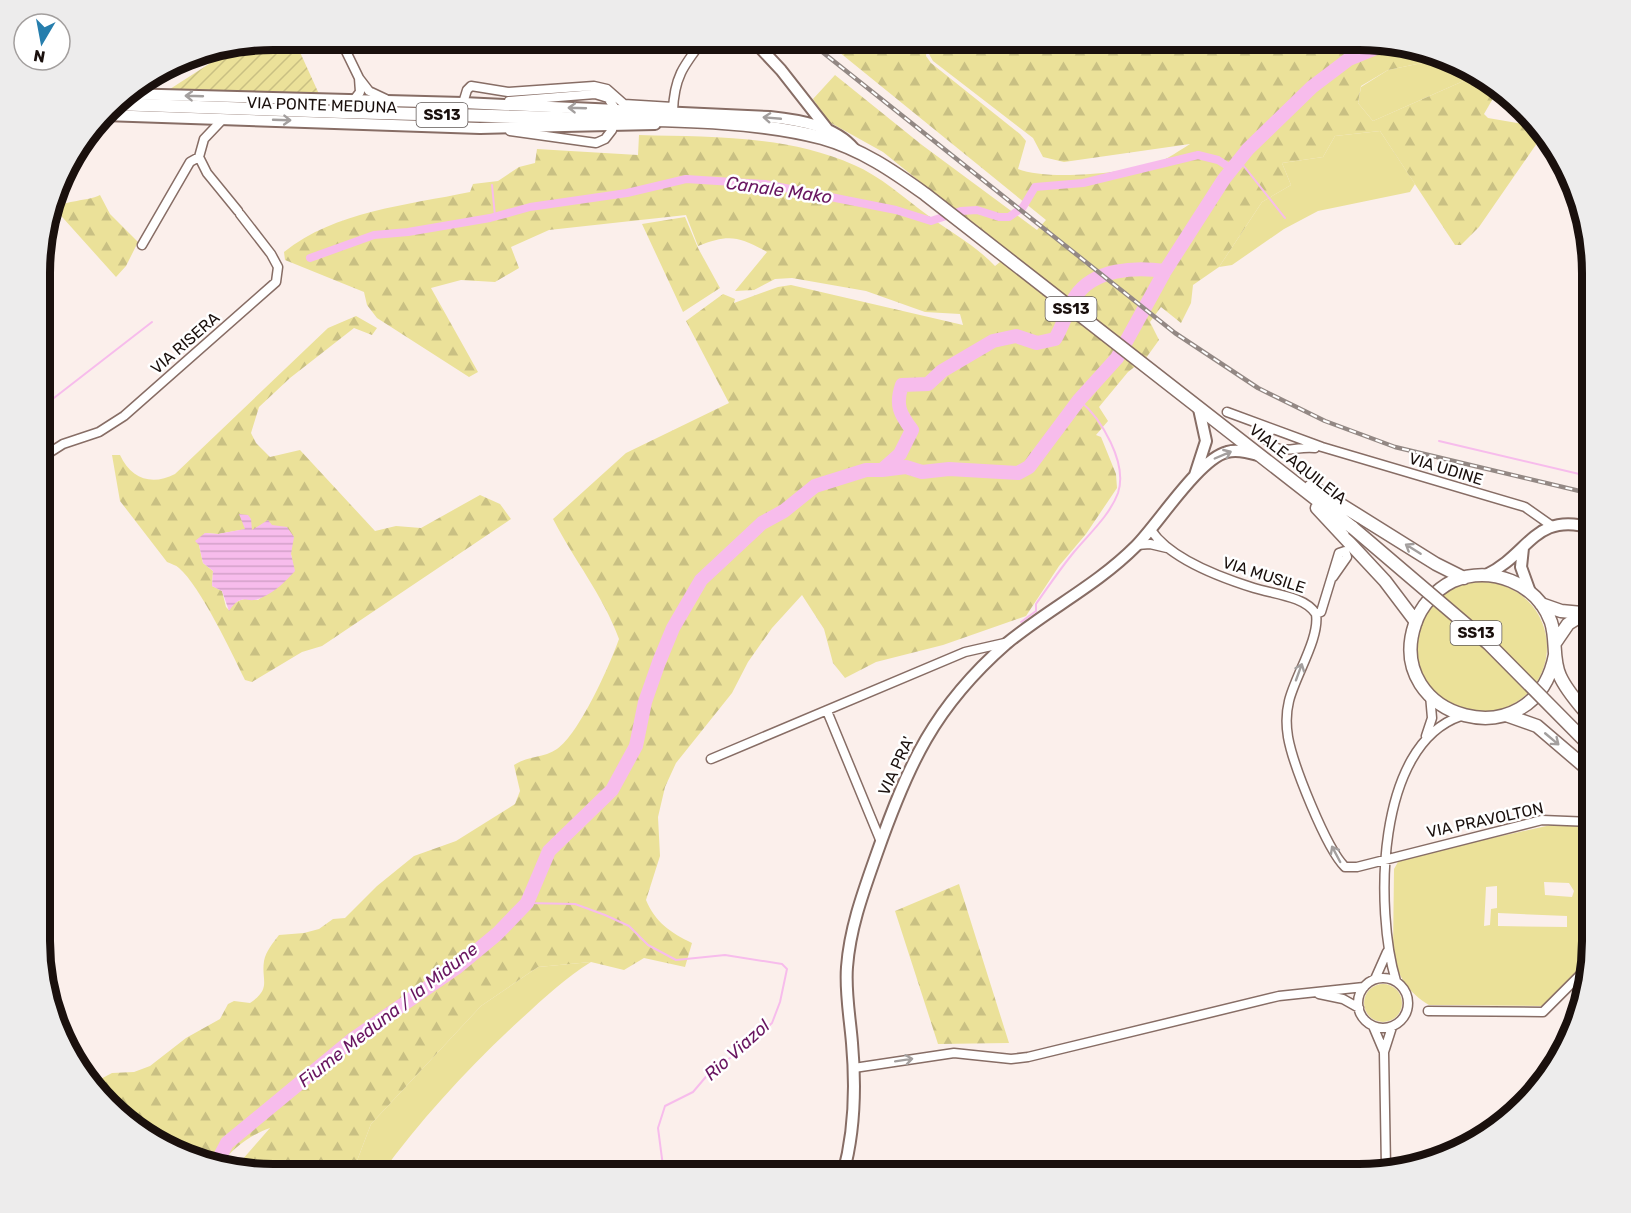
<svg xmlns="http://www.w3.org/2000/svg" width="1631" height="1213" font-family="Rubik,sans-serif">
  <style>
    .grass { fill: #ebe199; fill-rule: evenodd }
    .forest { fill: url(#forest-firs); fill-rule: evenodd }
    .garden { fill: url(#garden-furrows) }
    .water { fill: url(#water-rules) }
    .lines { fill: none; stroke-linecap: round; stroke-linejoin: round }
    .stream { stroke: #f7bcec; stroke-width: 2 }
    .canal { stroke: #f7bcec; stroke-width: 8 }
    .river { stroke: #f7bcec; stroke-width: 14 }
    .minor-casing { stroke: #876d65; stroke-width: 11 }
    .tertiary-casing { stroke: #876d65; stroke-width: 14 }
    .secondary-casing { stroke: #876d65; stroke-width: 14 }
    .primary-casing { stroke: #876d65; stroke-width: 15 }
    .minor { stroke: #fff; stroke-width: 8 }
    .tertiary { stroke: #fff; stroke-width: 10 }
    .secondary { stroke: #fff; stroke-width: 10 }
    .primary { stroke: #fff; stroke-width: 12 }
    .rail-casing { stroke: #938884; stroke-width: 4.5 }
    .rail { stroke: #fff; stroke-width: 2; stroke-dasharray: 7; stroke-linecap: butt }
    .primary-bridge-casing { stroke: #876d65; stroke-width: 15; stroke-linecap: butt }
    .primary-bridge { stroke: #fff; stroke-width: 12 }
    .oneway { stroke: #a39f9e }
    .labels { text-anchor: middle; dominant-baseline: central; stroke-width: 5; stroke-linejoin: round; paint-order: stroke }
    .shield { fill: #fff; stroke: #5f5856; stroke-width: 1.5 }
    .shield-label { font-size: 15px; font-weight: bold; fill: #1a100d }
    .street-label { font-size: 16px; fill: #1a100d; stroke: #fff }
    .water-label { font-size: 18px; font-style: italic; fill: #681560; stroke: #fff }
    .rim { fill: none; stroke: #1a100d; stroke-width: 8 }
  </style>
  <defs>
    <pattern id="forest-firs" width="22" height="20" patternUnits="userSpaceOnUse" patternTransform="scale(1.5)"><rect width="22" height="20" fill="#ebe199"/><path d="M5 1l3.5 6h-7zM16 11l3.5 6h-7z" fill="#c9c083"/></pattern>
    <pattern id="garden-furrows" width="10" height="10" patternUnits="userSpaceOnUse" patternTransform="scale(1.5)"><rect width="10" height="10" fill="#ebe199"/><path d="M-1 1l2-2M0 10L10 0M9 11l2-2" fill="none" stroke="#c9c083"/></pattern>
    <pattern id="water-rules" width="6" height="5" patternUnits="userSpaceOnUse" patternTransform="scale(1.5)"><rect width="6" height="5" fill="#f7bcec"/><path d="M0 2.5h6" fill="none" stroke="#d3a1c9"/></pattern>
  </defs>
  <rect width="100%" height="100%" fill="#fbefeb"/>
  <path class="grass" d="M 1455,61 L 1477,75 L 1373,121 L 1358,103 L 1361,87 L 1388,70 L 1422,63 Z
    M 1380,131 L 1415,184 L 1410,192 L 1318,211 L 1284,229 L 1232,265 L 1219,267 L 1262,202 L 1291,185 L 1282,163 L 1323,157 L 1335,136 Z
    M1417 647a65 65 0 1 1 130 0a65 65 0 1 1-130 0Z
    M 1560,823 L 1592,825 L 1591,956 L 1544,1006 L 1429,1005 C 1410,994 1396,975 1393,953 L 1394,869 L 1398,862 L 1406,857 ZM 1544,882 L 1569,883 L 1574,891 L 1572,897 L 1545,895 ZM 1497,886 L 1497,908 L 1491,909 L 1490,925 L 1484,926 L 1486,887 ZM 1498,913 L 1567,916 L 1567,927 L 1498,926 Z
    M 591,962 C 565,978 543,999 520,1020 C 469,1067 422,1118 381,1174 L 352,1174 L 371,1124 L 481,1006 L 538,967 Z
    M1364 1003a19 19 0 1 1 38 0a19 19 0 1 1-38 0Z"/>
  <path class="forest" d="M 823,39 L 928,39 L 926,56 L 931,63 L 1020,134 L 1026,141 L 1018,169 C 1047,181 1127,173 1157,163 C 1168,159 1180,150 1190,144 L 1064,162 L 1043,157 L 1033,138 L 933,61 L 929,54 L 935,39 L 1374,39 L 1448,57 L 1455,61 L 1422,63 L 1388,70 L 1361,86 L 1358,103 L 1373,121 L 1477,75 L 1499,88 L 1484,114 L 1488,118 L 1535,126 L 1542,136 L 1479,227 L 1461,245 L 1455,245 L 1380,131 L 1335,136 L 1323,157 L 1282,163 L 1291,185 L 1262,202 L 1219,267 L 1193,285 L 1191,303 L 1181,323 L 1161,307 L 1150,322 L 1159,340 L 1146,358 L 1128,372 L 1099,407 L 1108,421 L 1096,435 L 1101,437 L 1116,474 L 1117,488 L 1086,534 L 1059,566 L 1026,616 L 943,645 L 876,662 L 845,678 L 833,663 L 824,629 L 802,595 L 772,628 L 748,662 L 732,693 L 676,763 L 665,787 L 658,817 L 660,856 L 646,900 C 655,922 671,933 692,943 L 685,967 L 644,958 L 624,970 L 591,962 L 538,967 L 481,1006 L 371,1124 L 352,1174 L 257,1174 L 235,1168 L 270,1128 C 250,1135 233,1148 220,1165 L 183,1156 L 119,1116 L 93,1083 L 112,1073 L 134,1072 L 150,1066 L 186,1038 L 220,1019 L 228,1004 L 234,1001 L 250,1003 C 272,988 261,981 264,961 C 266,951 273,943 279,935 L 304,933 L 319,929 L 333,919 L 345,918 L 377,886 L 414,856 L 456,841 L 515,804 L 520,791 L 514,765 C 527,756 544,758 557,749 C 579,734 610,665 619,639 C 603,595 574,560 553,519 L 626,453 L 729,403 L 686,321 L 723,294 L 735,299 L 734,303 L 778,287 L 791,285 L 963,325 L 960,314 L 925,312 L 866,291 L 792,278 L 775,279 L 754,290 L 735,291 L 767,252 C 738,236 729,234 698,246 L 686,215 L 549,230 L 511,247 L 519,268 L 495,282 L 461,280 L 431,288 L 478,372 L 469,377 L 377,318 L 367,305 L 364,292 L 285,260 L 284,252 C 335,211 408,205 470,192 L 473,184 L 498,181 L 519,167 L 535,163 L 537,149 L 638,155 L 639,135 C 711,137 787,135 854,165 C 880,176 903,197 926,214 C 950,232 974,244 995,266 L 1010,254 L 883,152 L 829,122 L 813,99 L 835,75 L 922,145 L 1037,230 L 1046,220 Z
    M 100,195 L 110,214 L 138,242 L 126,266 L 116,277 L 55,209 C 67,199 86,202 100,195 Z
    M 685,217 L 698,248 L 720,288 L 683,312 L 642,224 Z
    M 356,316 L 377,328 L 372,335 L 354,328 L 290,378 L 259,407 L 251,433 L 256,443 L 270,457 L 300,450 L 375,531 L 396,526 L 421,528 L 480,495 L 500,504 L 511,519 L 322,646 L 302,652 L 252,682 L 245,680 C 232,653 200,586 179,568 C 176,565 171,564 167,562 L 120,501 L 112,455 L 120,455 C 131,479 152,486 175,474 L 328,328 ZM 240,515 L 251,530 L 291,554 L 294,571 L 258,600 C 243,598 238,598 229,610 L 226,607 L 222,591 L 212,586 L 213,571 L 203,563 L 199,545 L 205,533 L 218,534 L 246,529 Z
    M 959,884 L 1009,1043 L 938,1044 L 895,911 Z"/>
  <path class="garden" d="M 272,39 L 294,39 L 319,94 L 170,89 L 240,44 Z"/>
  <path class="water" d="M 239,514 L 248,515 L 251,519 L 252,530 L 268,520 L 272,525 L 287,527 L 294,537 L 291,554 L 295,571 C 285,582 275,592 261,598 C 246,605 243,591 229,611 L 222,591 L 212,586 L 213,571 L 203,563 L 199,545 L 195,541 L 205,533 L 218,534 L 245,529 Z"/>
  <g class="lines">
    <path class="stream" d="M 1239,160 L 1285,218
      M 492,185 L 495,216
      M 41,408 L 152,322
      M 1439,441 L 1592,477
      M 1021,622 L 1036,611 L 1036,604 C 1048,587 1060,569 1074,552 C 1089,534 1110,515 1118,493 C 1128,463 1101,418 1079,400
      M 527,903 L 575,904 L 605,915 L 629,926 L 648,945 L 676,960 L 725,955 L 782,964 L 787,969 L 780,1002 L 772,1023 L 743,1049 L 710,1072 L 693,1092 L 665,1106 L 658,1128 L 664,1174"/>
    <path class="canal" d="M 310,258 L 374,235 L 408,232 L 490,218 L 530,207 L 627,193 L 686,179 L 765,184 L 896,210 L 931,221 L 961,211 L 977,210 L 999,217 L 1009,217 L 1023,207 L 1035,187 L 1083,183 L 1198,155 L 1218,160 L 1232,169"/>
    <path class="river" d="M 882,470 L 906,467 L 922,472 L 949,469 L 1018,473 L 1029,467 L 1079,400 L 1117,358 L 1165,271 L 1224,179 L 1248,149 L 1312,87 L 1349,59 L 1388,43
      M 216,1164 L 227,1143 L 353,1039 L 456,968 L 497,934 L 527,903 L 549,851 L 612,790 L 636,746 L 645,702 L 659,662 L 673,628 L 701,580 L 762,523 L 784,511 L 815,486 L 866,470 L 882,470 L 900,454 L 912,430 C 900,414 895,405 902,385 L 928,384 L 942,371 L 993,341 L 1016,336 L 1037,343 L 1055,339 C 1063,326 1067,310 1075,297 C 1094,268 1136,267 1165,271"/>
    <g class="minor-casing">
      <path id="minor" d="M 340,39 L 359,78
        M 143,83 L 144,95
        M 353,101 L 360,92 L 359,78 L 369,91 L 386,99
        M 509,101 L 595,94 L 608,98 L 614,107
        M 463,103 L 467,90 L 471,86 L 508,92 L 594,86 L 607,89 L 624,104 L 673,107
        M 673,111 C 674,77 684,65 704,39
        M 223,119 L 204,139 L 199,157 L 207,173 L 238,211
        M 510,131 L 596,143 L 605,139 L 612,130
        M 142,245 L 190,162 L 199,157
        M 1227,412 L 1322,447 L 1525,507 L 1552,526
        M 1272,430 L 1265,433 L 1265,437 C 1279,459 1295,445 1315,448
        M 41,458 L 63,444 L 99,432 L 124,416 L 276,282 L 278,267 L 271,254 L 240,214
        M 1151,530 C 1170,559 1222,578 1254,588 C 1273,594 1305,596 1316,614 C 1320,638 1295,676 1289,701 C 1286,713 1286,725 1288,737 C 1293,765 1326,848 1345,867 L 1357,867 L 1542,820 L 1592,822
        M 1137,545 L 1150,544 L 1167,548
        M 1316,614 L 1321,612 L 1339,553 L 1345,551 L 1347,557 L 1333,577
        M 827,711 L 881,842
        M 1426,736 L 1432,718 L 1430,695
        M 711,759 L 965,652 L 1009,642
        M1358 1003a25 25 0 1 1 50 0a25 25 0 1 1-50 0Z
        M 1375,979 L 1387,952
        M 1396,981 C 1375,911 1375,745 1461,716
        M 1319,994 L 1343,999 L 1359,1008
        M 1428,1011 L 1543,1012 L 1589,966
        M 1373,1026 L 1384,1052 L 1386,1168
        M 1384,1052 L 1392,1027
        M 854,1068 L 954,1053 L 1011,1059 L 1028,1057 L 1279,996 L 1364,987"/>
    </g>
    <g class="tertiary-casing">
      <path id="tertiary" d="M 752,39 L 781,70 L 828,130
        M 123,94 L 463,103 L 770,117 C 799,120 835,126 854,149
        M 104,115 L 480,128 L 655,124
        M 1195,475 L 1206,441 L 1199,409
        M 843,1174 C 855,1131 856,1088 852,1043 C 850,1018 845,992 847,967 C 850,927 864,890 877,853 C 908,765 934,707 1006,644 C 1048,609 1096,586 1136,546 C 1158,524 1199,459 1227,452 C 1237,449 1248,452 1258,455"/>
    </g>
    <g class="secondary-casing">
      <path id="secondary" d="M 1523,548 L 1521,567 L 1530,592
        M 1486,575 C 1530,554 1534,511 1592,528"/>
    </g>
    <g class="primary-casing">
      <path id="primary" d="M 112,104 C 262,110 411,114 561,118 C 644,121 742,117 822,138 C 861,149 893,171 925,194 L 1353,528
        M 1311,486 L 1436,564 L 1464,578
        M 1317,508 L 1385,581 L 1416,622
        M 1541,604 L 1561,611 L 1592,614
        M 1555,643 L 1568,624 L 1584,614
        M 1555,655 C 1534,762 1383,719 1415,624 C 1421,606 1435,590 1453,581 C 1491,565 1537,583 1551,622 C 1557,640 1552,659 1560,676 C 1567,692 1581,706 1592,720
        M 1506,715 L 1537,726 L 1592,773"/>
    </g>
    <use href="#minor" class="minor"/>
    <use href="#tertiary" class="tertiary"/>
    <use href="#secondary" class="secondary"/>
    <use href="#primary" class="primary"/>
    <g class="rail-casing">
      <path id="rail" d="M 806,39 L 1175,333 L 1258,388 L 1325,421 L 1395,447 L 1592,494"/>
    </g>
    <use href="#rail" class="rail"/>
    <g class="primary-bridge-casing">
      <path id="primary-bridge" d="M 1353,528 L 1489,644 L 1592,748"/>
    </g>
    <use href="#primary-bridge" class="primary-bridge"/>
  </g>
  <defs><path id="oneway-shaft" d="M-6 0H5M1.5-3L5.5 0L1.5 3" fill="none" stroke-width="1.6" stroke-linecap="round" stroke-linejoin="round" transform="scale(1.5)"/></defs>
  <g class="oneway">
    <use href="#oneway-shaft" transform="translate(194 96) rotate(-178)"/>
    <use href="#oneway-shaft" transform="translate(577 108) rotate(-178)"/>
    <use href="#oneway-shaft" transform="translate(772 118) rotate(-175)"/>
    <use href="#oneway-shaft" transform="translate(282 120) rotate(2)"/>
    <use href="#oneway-shaft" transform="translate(1223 455) rotate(-23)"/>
    <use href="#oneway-shaft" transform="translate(1413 549) rotate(-148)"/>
    <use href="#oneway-shaft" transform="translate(1299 672) rotate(-70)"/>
    <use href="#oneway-shaft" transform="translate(1552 739) rotate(40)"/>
    <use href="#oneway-shaft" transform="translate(1336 854) rotate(-118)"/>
    <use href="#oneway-shaft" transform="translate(904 1060) rotate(-9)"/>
  </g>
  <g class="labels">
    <g class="shield">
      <rect x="416.5" y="103" width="51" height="24" rx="4.5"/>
      <rect x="1045.5" y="297" width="51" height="24" rx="4.5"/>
      <rect x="1450.5" y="621" width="51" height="24" rx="4.5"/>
    </g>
    <g class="shield-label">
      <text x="442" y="115">SS13</text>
      <text x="1071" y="309">SS13</text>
      <text x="1476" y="633">SS13</text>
    </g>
    <g class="street-label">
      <text transform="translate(322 105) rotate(2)">VIA PONTE MEDUNA</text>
      <text transform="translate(185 343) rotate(-41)">VIA RISERA</text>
      <text transform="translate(1298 464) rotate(38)">VIALE AQUILEIA</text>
      <text transform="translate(1446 469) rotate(17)">VIA UDINE</text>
      <text transform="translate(1264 575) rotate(18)">VIA MUSILE</text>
      <text transform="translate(896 766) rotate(-65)">VIA PRA'</text>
      <text transform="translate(1485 820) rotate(-12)">VIA PRAVOLTON</text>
    </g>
    <g class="water-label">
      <text transform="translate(779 190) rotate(8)">Canale Mako</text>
      <text transform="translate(388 1015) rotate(-38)">Fiume Meduna / la Midune</text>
      <text transform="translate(737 1050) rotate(-42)">Rio Viazol</text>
    </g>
  </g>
  <path d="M0 0H1631V1213H0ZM273 50H1359A223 223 0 0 1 1582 273V941A223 223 0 0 1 1359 1164H273A223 223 0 0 1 50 941V273A223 223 0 0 1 273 50Z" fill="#edecec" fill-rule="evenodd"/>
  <path class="rim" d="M273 50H1359A223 223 0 0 1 1582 273V941A223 223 0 0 1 1359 1164H273A223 223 0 0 1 50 941V273A223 223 0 0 1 273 50Z"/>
  <g transform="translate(42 42) rotate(190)"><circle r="28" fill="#ffffff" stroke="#a39f9e" stroke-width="1.5"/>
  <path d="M0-4.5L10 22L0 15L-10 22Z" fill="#267ead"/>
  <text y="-9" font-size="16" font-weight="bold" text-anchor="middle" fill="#1a100d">N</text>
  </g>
</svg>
